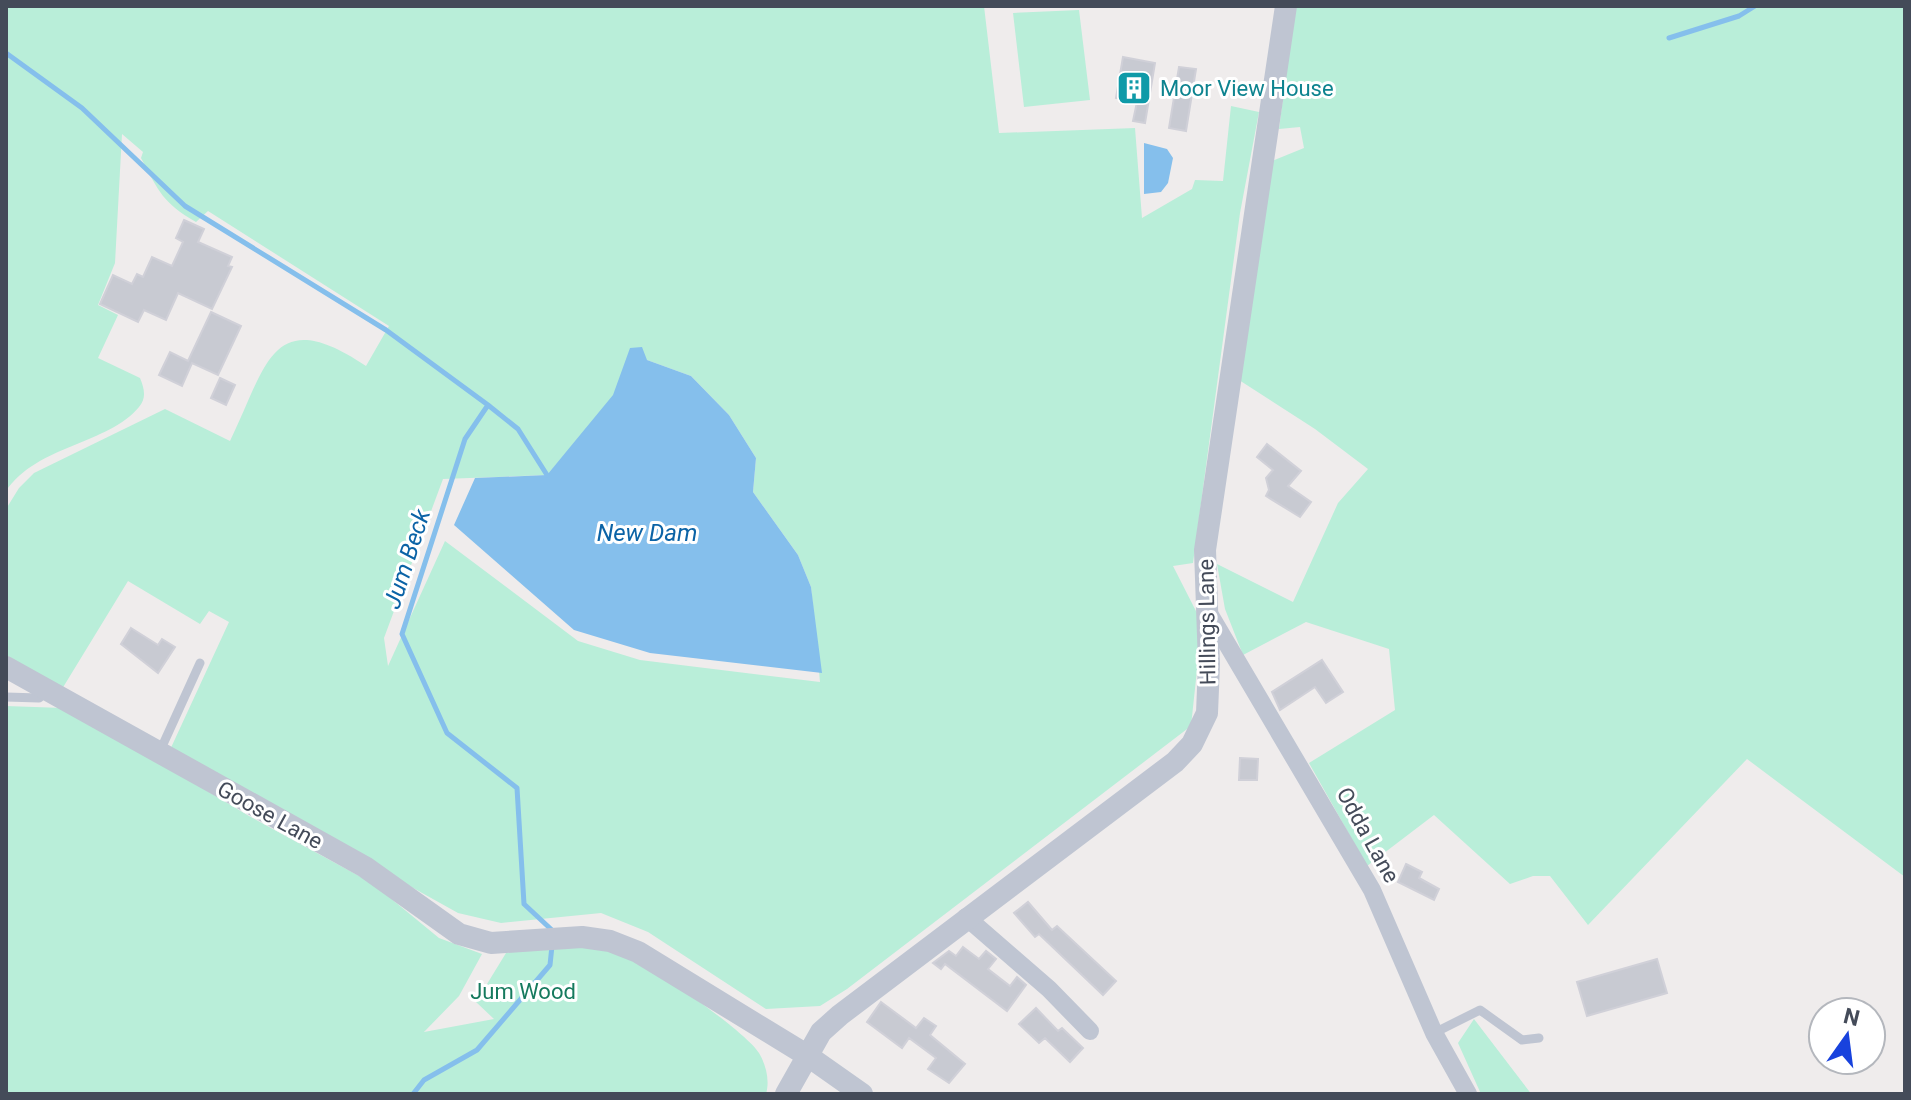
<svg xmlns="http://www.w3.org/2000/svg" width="1911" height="1100" font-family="Roboto,sans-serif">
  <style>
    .green { fill: #b9eed9; fill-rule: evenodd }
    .water { fill: #85bfec }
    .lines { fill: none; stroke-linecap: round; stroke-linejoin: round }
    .stream { stroke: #85bfec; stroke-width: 5 }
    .building { fill: #c8cad2; stroke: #d0d0d8; stroke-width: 2 }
    .service { stroke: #bfc5d2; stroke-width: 9 }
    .minor { stroke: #bfc5d2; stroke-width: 18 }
    .tertiary { stroke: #bfc5d2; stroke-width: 22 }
    .labels { text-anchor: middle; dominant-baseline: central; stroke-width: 6; stroke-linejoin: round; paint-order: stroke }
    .culture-label { font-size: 22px; fill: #0d838f; stroke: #fff; text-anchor: start }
    .street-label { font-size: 22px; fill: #444b59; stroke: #fff }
    .park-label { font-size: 22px; fill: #167a5e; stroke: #fff }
    .water-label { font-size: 24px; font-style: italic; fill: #0b63a6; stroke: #fff }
  </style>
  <rect width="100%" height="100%" fill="#efecec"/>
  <path class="green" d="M 6,6 L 984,6 L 999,133 L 1135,128 L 1142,218 L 1192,189 L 1195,180 L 1223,181 L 1231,106 L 1259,112 L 1240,213 L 1193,563 L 1173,566 L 1198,615 L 1199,651 L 1191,726 L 847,989 L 820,1006 L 766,1009 L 648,932 L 601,913 L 501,923 L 458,913 L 169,752 L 229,622 L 209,611 L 200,624 L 128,581 L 62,689 L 6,655 L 6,509 L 19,488 L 34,473 L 165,409 L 230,441 C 267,365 272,303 366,366 L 389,326 L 208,211 L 196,222 C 163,203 159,192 141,158 L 143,152 L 122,134 L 115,263 L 98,305 L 118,315 L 98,358 L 140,378 C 144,388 147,398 139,407 C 109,444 37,445 6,491 ZM 647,360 L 691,376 L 729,415 L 756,458 L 753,492 L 798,555 L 811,587 L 820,682 L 640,660 L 578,641 L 445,541 L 388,666 L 384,638 L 443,479 L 547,475 Z
    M 1295,6 L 1905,6 L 1905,877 L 1747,759 L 1588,925 L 1550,876 L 1533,876 L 1510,884 L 1434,815 L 1367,866 L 1309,763 L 1395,710 L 1389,649 L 1306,622 L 1243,655 L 1225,609 L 1217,564 L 1293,602 L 1338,503 L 1368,469 L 1315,429 L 1239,380 L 1272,161 L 1304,148 L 1300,127 L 1279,129 Z
    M 1079,10 L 1090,100 L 1024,107 L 1013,13 Z
    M 6,706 L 63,708 L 97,725 L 249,816 L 372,883 L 439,938 L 482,954 L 459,996 L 424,1032 L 494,1019 L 476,1002 L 506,953 C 538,947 578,936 610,947 C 638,957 744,1029 759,1053 C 766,1065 770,1080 766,1094 L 6,1094 Z
    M 1474,1019 L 1529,1091 L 1531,1094 L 1481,1094 L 1458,1043 Z"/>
  <path class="water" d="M 1144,143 L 1167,149 L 1173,158 L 1168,183 L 1161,192 L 1144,194 Z
    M 642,347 L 647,360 L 691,376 L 729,415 L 756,458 L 753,492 L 798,555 L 811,587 L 822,673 L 650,653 L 574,630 L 454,525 L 475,478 L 547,475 L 613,395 L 630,348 Z"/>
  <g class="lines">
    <path class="stream" d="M 1669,38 L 1739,16 L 1755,6
      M 6,53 L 82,108 L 185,206 L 386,330 L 488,405 L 518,429 L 547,475
      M 488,405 L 465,439 L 402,634 L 447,733 L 517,788 L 524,904 L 554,932
      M 413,1094 L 424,1080 L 477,1050 L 550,965 L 552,946"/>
  </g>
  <path class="building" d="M 1123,57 L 1155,63 L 1145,123 L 1133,121 L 1137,102 L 1116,98 Z
    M 1179,67 L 1196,69 L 1186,131 L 1169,128 Z
    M 184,220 L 204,229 L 198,242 L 232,257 L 228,266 L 232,267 L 212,309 L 178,293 L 166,320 L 144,310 L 138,322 L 100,304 L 113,275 L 132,284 L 137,274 L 143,277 L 152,257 L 172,266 L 183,242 L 176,238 Z
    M 211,312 L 241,326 L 218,375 L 192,363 L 182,386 L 159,375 L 170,352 L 188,361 Z
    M 220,378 L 235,385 L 226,405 L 211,398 Z
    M 1267,444 L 1301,471 L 1288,486 L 1311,502 L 1300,517 L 1266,496 L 1269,490 L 1266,478 L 1273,470 L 1257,457 Z
    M 131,628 L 158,645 L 162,639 L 175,647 L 158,673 L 121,644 Z
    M 1322,660 L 1343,692 L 1326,703 L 1315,687 L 1280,710 L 1272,692 Z
    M 1240,758 L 1258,759 L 1257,780 L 1239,780 Z
    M 1406,864 L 1422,872 L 1419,878 L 1439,889 L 1434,900 L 1398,882 Z
    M 1028,902 L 1052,930 L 1057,926 L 1116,981 L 1103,995 L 1039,934 L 1035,937 L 1014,913 Z
    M 963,947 L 979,959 L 986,951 L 996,959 L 988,969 L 1010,986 L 1017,977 L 1026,985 L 1007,1011 L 945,964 L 941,969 L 933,963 L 949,951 L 956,956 Z
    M 1657,959 L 1667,993 L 1587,1016 L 1577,982 Z
    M 881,1002 L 916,1028 L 924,1018 L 936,1026 L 930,1035 L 965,1064 L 949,1083 L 928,1069 L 936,1058 L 909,1038 L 902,1048 L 867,1022 Z
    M 1036,1008 L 1058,1031 L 1062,1028 L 1083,1048 L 1070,1062 L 1045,1038 L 1039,1043 L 1019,1024 Z"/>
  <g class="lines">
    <path class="service" d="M 6,697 L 39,698 L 47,691
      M 160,751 L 200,663
      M 1434,1033 L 1480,1010 L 1522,1040 L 1539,1038"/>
    <path class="minor" d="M 1207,610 L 1372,890 L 1434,1033 L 1468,1094
      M 966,917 L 1049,989 L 1090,1031"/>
    <path class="tertiary" d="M 6,667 L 365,867 L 459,934 L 491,943 L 582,937 L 610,941 L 638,952 L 808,1056 L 862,1094
      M 786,1094 L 821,1032 L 840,1015 L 1175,762 L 1192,744 L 1207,713 L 1209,664 L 1205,550 L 1286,6"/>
  </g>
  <defs>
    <g id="building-square" transform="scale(1.8)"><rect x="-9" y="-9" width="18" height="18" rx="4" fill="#0f9aa8" stroke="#fff"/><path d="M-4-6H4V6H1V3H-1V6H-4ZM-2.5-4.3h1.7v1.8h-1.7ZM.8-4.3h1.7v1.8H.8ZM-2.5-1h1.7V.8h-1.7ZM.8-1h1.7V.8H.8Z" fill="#fff"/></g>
  </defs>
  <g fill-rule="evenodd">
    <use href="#building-square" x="1134" y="88"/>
  </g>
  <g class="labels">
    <g class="culture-label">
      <text x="1160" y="88">Moor View House</text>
    </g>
    <g class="street-label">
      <text transform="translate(1207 622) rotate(-91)">Hillings Lane</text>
      <text transform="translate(270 815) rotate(29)">Goose Lane</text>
      <text transform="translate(1368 835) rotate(61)">Odda Lane</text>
    </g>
    <g class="park-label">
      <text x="523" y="991">Jum Wood</text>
    </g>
    <g class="water-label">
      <text x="647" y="533">New Dam</text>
      <text transform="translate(407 559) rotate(-72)">Jum Beck</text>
    </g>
  </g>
  <rect width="1911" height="1100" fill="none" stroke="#444b59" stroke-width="16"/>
  <g transform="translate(1847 1036) rotate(14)"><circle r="38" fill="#ffffff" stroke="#b4b7bd" stroke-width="2"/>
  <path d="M0-6L14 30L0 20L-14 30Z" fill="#1842dd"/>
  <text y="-12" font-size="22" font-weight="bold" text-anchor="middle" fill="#444b59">N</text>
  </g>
</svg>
